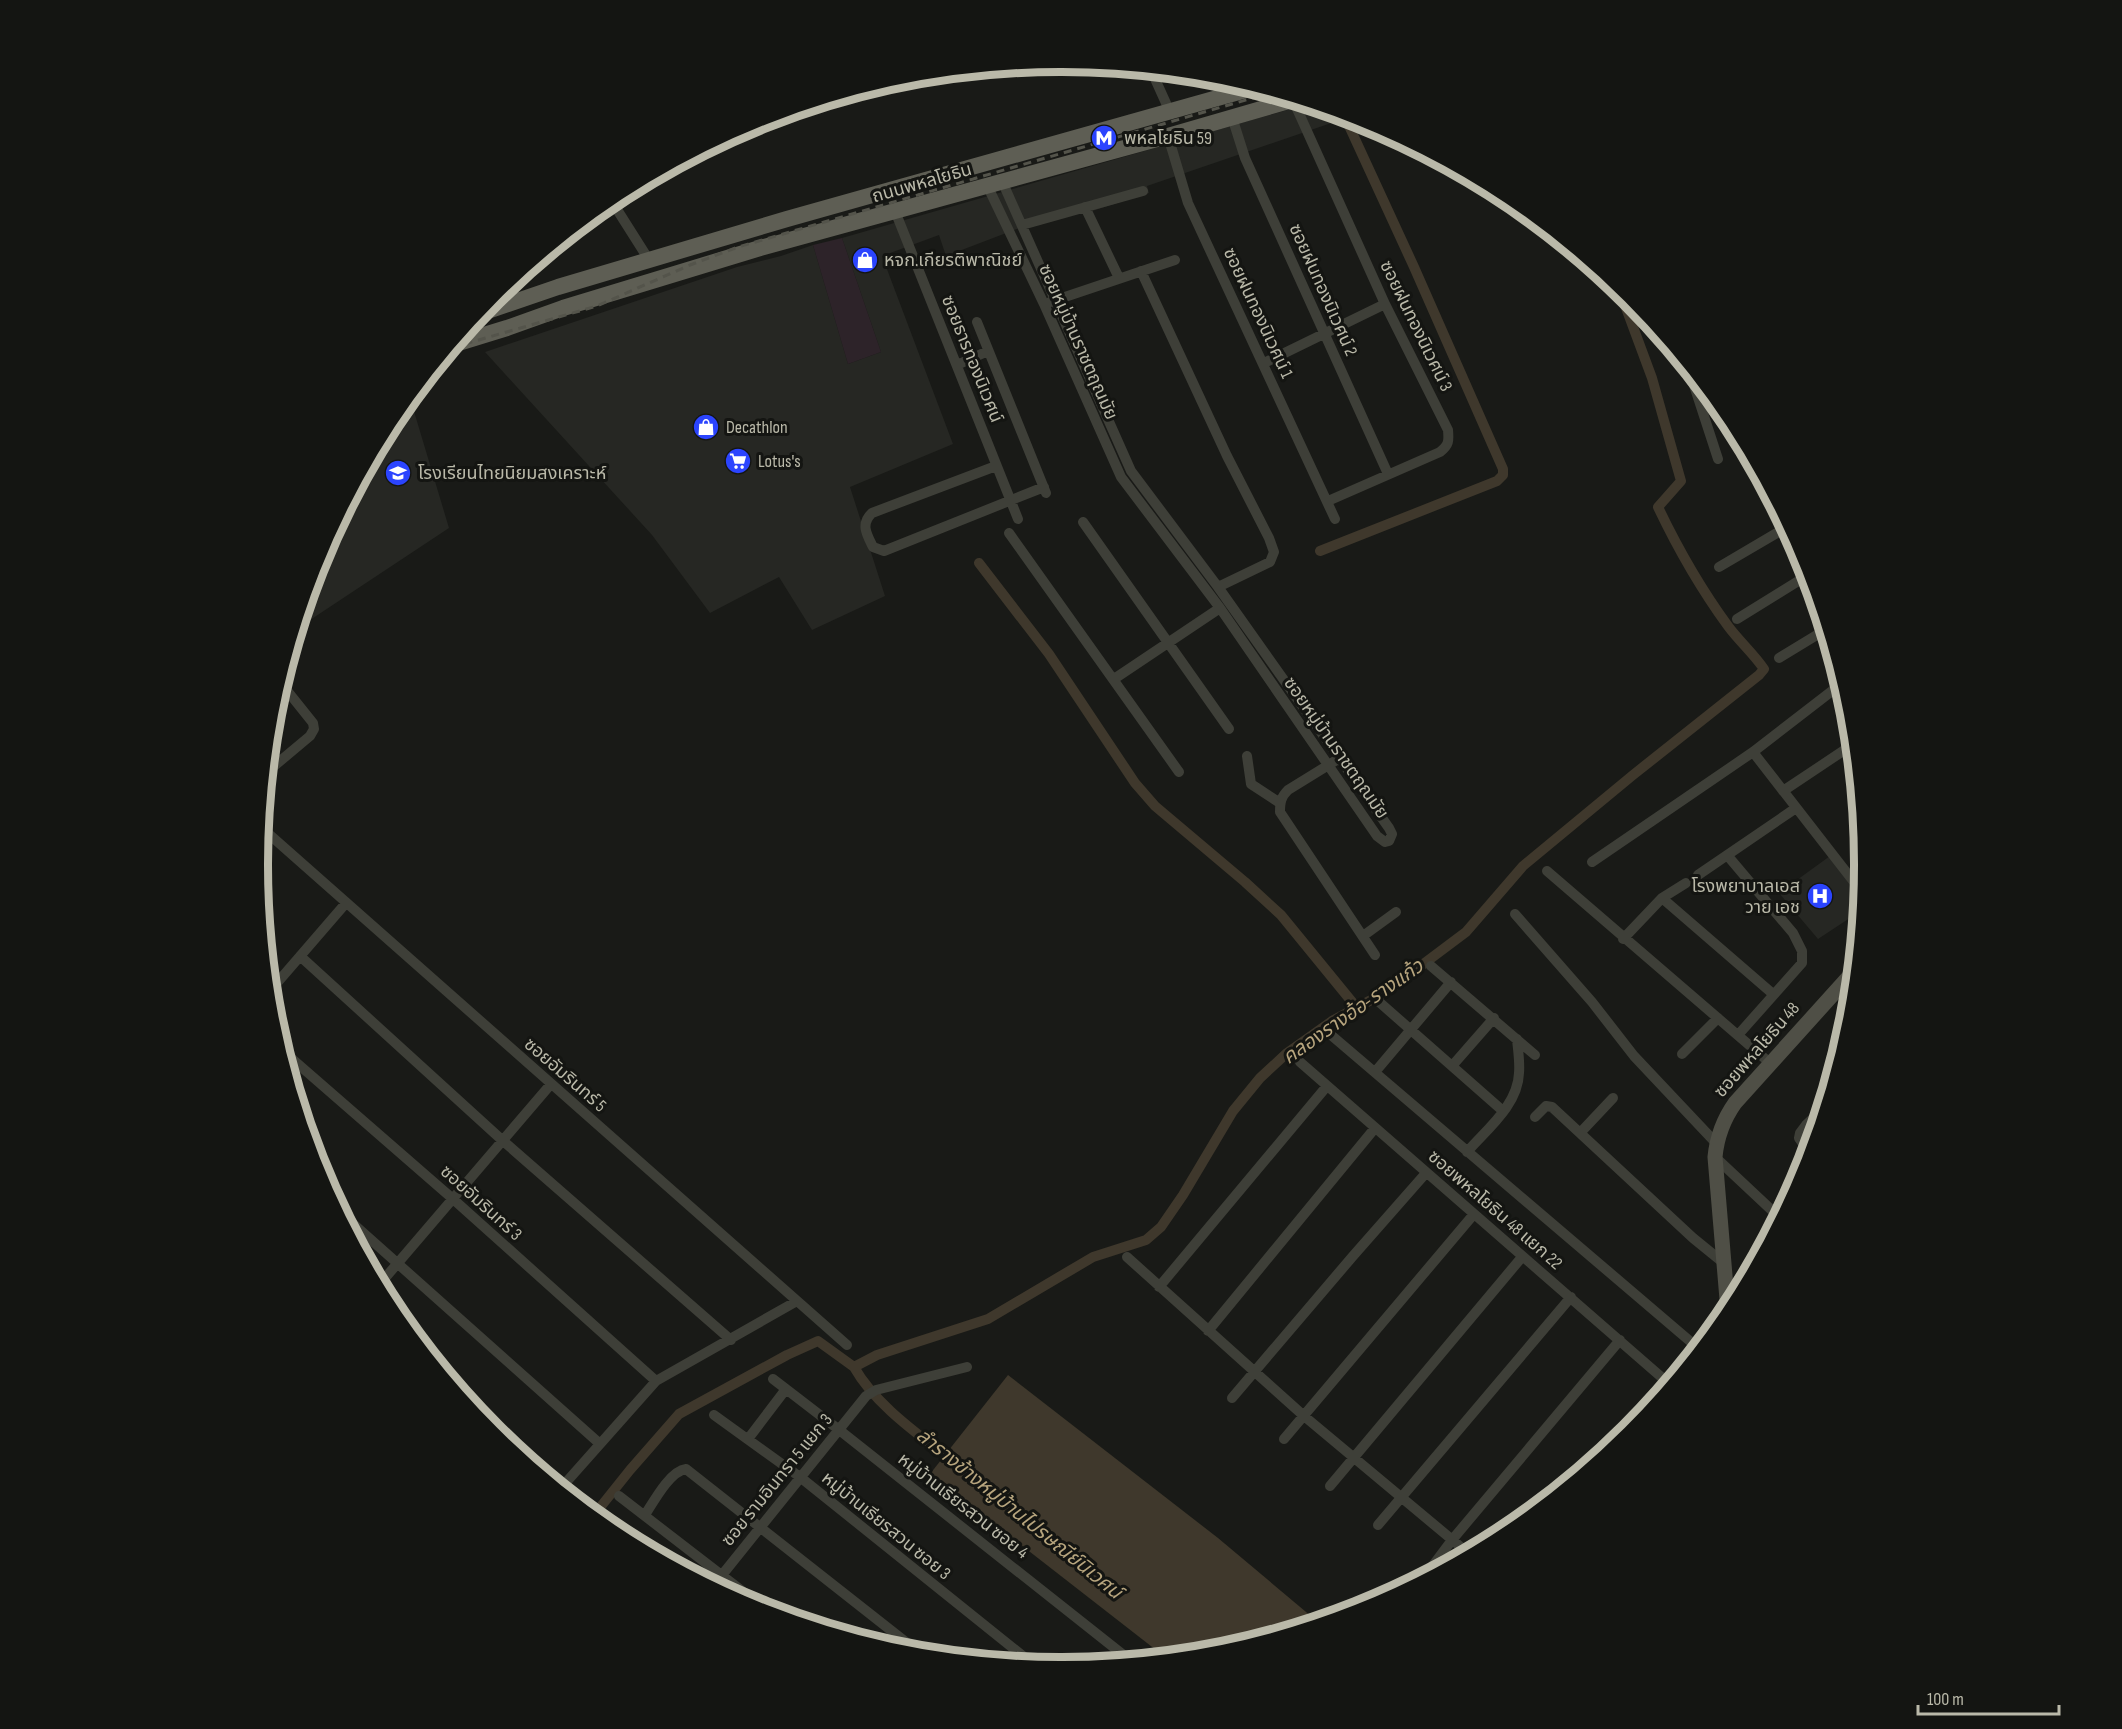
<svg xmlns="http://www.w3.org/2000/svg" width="2122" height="1729" font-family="'Sofia Sans Condensed','Noto Sans Thai',sans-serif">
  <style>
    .built { fill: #262723 }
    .green { fill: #2d2329 }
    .water { fill: #3f382c }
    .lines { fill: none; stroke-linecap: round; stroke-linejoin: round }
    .canal { stroke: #3f382c; stroke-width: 10 }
    .street { stroke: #3e3f38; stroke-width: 10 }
    .secondary { stroke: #4f4f46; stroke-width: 15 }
    .primary { stroke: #5e5e54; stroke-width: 16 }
    .rail { stroke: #54544b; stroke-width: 3; stroke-dasharray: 8 6; stroke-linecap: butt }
    .labels { text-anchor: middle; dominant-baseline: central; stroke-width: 6; stroke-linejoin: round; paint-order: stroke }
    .poi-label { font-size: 18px; fill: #bab9a9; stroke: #141512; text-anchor: start }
    .street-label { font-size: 18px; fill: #bab9a9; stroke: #141512 }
    .water-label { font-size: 20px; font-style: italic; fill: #b7a57e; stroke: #141512 }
    .rim { fill: none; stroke: #bab9a9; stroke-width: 8 }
  </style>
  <rect width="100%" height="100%" fill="#191a17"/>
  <path class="built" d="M 1308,104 L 1336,113 L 1340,120 L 1147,186 L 1149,193 L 1092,211 L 1087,202 L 946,256 L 939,235 L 882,256 L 953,444 L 850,487 L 885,596 L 812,630 L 779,577 L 710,613 L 652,535 L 485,352 L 737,267 L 781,256 L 813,245 L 848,364 L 881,352 L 842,238 Z
    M 410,398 L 449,528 L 298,628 L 319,557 L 394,418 Z
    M 1830,856 L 1861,898 L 1859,912 L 1818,939 L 1779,893 Z"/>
  <path class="green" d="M 842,238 L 881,352 L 848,364 L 813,245 Z"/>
  <path class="water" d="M 1008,1375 L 1218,1538 L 1318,1622 L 1217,1652 L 1165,1657 L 930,1474 Z"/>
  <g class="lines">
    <path class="canal" d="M 1320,551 L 1497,481 L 1503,475 L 1503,469 L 1414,267 L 1344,115
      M 979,563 L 1049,654 L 1135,783 L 1155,806 L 1245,882 L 1281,915 L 1357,1008
      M 854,1367 C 876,1406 921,1436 956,1464
      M 594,1515 L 630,1470 L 679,1414 L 787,1355 L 818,1341 L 854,1367 L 877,1355 L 988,1319 L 1093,1257 L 1146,1240 L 1161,1227 L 1183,1195 L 1233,1111 L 1260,1078 L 1287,1053 L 1332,1021 L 1386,992 L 1466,932 L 1523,866 L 1633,775 L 1759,675 L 1764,669 C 1753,653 1739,641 1728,626 C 1701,589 1678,549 1658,507 L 1681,481 L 1652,378 L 1619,289"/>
    <path class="street" d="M 1151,70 L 1170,112
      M 1293,100 L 1385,304 L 1448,430 C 1449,441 1449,445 1440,452 L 1328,501
      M 1232,117 L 1245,158 L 1388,474
      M 1168,136 L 1188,203 L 1335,519
      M 987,185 L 1044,304 L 1121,477 L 1220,608 L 1377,836 L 1385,842 L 1389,841 L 1392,834 L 1389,828 L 1218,587 L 1131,471 L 1002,181
      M 611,200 L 649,260
      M 1085,207 L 1119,278
      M 895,211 L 1018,519
      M 1022,225 L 1143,191
      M 1141,271 L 1227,456 L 1269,538 L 1274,552 L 1270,562 L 1218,587
      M 1050,302 L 1175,260
      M 977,322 L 1046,493
      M 1264,363 L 1385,304
      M 957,365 L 988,351
      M 1689,370 L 1718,459
      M 996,466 L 872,513 C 860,524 867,535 873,547 L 884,551 L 1044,487
      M 1083,522 L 1229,729
      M 1009,533 L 1179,772
      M 1719,567 L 1787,527
      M 1737,619 L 1808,575
      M 1779,658 L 1825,630
      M 1114,679 L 1220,608
      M 1753,752 L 1861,891
      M 1247,756 L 1251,784 L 1280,803
      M 1335,761 L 1288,790 C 1281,797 1280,802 1280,812 L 1375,955
      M 267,772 L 310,736 L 314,729 L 313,723 L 281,683
      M 1853,772 L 1855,775
      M 1783,791 L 1852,745
      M 262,828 L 847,1345
      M 1727,855 L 1793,933 L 1802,951 L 1802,963 L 1738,1035
      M 1592,862 L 1753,752 L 1841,684
      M 1547,871 L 1770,1063
      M 1698,875 L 1796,808
      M 1662,898 L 1773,994
      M 1515,914 L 1592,1002 L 1634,1056 L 1716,1143
      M 1363,936 L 1396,912
      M 1623,939 L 1662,898 L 1686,883
      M 300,956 L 502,1140 L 731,1340
      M 1431,966 L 1535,1055
      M 270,991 L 346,903
      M 1378,1001 L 1503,1111
      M 1843,1031 L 1845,1033
      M 1331,1035 L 1698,1348
      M 283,1051 L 453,1199 L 656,1381
      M 1682,1054 L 1718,1018
      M 1300,1062 C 1421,1169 1545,1275 1667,1382 L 1670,1382
      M 1452,1066 L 1494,1018
      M 1375,1072 L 1451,982
      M 1535,1117 L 1546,1106 L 1552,1107 L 1693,1238 L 1725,1264
      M 1580,1133 L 1613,1098
      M 1467,1152 C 1487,1129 1518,1105 1519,1073 C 1520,1062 1518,1050 1517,1039
      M 1809,1152 L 1799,1138 L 1800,1133 L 1806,1125 L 1822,1110
      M 1715,1157 L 1779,1217
      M 341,1213 L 599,1443
      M 1127,1257 L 1304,1416 L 1468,1553
      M 379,1285 L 551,1084
      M 1159,1287 L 1327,1086
      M 1208,1331 L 1375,1128
      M 773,1379 L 838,1429 L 1131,1661
      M 1232,1398 L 1353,1256 L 1426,1173
      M 714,1415 L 800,1477 L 1034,1665
      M 748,1439 L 786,1389
      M 1284,1439 L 1474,1214
      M 1619,1440 L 1667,1382
      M 1330,1486 L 1522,1257
      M 561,1488 L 656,1381 L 797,1301
      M 619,1496 L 768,1611
      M 645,1515 C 654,1501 670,1471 686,1469 L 921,1654
      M 1378,1525 L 1571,1297
      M 1425,1576 L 1452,1540 L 1620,1340
      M 714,1585 L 866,1396 L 876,1390 L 967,1367
      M 1109,1663 L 1118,1651"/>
    <path class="secondary" d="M 1728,1311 L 1715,1157 C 1717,1136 1723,1120 1735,1103 L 1854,971"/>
    <path class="primary" d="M 479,314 L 558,287 L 787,219 L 1253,88
      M 455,344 L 507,328 L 563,308 L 760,248 L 1168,136 L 1292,100"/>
    <path class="rail" d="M 451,348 L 597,306 L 690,265 L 738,247 L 1270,93"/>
  </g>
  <defs>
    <g id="metro-disc" transform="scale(1.35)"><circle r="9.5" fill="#2b44fe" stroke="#141512"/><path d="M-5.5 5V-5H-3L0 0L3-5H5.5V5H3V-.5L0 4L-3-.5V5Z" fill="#fff"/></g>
    <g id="shop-disc" transform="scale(1.35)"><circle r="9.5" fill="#2b44fe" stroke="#141512"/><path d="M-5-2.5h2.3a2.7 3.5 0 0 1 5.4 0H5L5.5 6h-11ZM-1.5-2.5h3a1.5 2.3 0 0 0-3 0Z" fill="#fff"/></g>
    <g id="supermarket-disc" transform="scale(1.35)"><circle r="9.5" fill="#2b44fe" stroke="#141512"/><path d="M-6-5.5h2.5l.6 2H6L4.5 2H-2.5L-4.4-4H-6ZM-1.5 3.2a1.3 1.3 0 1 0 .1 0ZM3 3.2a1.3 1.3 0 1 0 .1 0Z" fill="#fff"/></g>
    <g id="school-disc" transform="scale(1.35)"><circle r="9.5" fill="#2b44fe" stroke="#141512"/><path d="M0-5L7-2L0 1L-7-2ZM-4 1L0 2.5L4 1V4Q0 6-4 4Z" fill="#fff"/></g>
    <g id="hospital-disc" transform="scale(1.35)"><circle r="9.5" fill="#2b44fe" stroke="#141512"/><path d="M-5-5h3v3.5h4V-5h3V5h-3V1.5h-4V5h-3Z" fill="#fff"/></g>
  </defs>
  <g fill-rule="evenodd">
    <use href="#metro-disc" x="1104" y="138"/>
    <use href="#shop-disc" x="865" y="260"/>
    <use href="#shop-disc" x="706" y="427"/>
    <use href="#supermarket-disc" x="738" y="461"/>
    <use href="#school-disc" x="398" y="473"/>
    <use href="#hospital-disc" x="1820" y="896"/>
  </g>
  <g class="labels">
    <g class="poi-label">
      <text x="1124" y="138">พหลโยธิน 59</text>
      <text x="884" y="260">หจก.เกียรติพาณิชย์</text>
      <text x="726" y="427">Decathlon</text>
      <text x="758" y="461">Lotus's</text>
      <text x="418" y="473">โรงเรียนไทยนิยมสงเคราะห์</text>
      <text x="1800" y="886" text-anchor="end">โรงพยาบาลเอส<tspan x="1800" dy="21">วาย เอช</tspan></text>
    </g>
    <g class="street-label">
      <text transform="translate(922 183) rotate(-16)">ถนนพหลโยธิน</text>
      <text transform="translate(1323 290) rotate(66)">ซอยฝนทองนิเวศน์ 2</text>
      <text transform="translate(1258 313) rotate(65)">ซอยฝนทองนิเวศน์ 1</text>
      <text transform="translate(1416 326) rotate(64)">ซอยฝนทองนิเวศน์ 3</text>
      <text transform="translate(1078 342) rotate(66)">ซอยหมู่บ้านราชตฤณมัย</text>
      <text transform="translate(972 359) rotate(68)">ซอยธารทองนิเวศน์</text>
      <text transform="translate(1336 748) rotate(55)">ซอยหมู่บ้านราชตฤณมัย</text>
      <text transform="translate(1757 1050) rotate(-49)">ซอยพหลโยธิน 48</text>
      <text transform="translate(565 1075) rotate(41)">ซอยอัมรินทร์ 5</text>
      <text transform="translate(481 1203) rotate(42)">ซอยอัมรินทร์ 3</text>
      <text transform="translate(1495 1210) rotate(41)">ซอยพหลโยธิน 48 แยก 22</text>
      <text transform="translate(777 1480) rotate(-51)">ซอย รามอินทรา 5 แยก 3</text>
      <text transform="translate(963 1506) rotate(38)">หมู่บ้านเธียรสวน ซอย 4</text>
      <text transform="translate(886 1526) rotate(39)">หมู่บ้านเธียรสวน ซอย 3</text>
    </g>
    <g class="water-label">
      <text transform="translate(1353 1012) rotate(-35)">คลองรางอ้อ-รางแก้ว</text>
      <text transform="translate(1019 1514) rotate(39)">ลำรางข้างหมู่บ้านไปรษณีย์นิเวศน์</text>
    </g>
  </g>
  <path d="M0 0H2122V1729H0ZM1060 72H1062A792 792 0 0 1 1854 864V865A792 792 0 0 1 1062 1657H1060A792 792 0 0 1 268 865V864A792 792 0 0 1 1060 72Z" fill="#141512" fill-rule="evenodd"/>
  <path class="rim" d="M1060 72H1062A792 792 0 0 1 1854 864V865A792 792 0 0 1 1062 1657H1060A792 792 0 0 1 268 865V864A792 792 0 0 1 1060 72Z"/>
  <path d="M1918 1705v9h141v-9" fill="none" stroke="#bab9a9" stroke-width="3"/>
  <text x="1927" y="1705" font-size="18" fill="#bab9a9" stroke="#141512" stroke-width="4.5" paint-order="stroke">100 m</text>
</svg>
